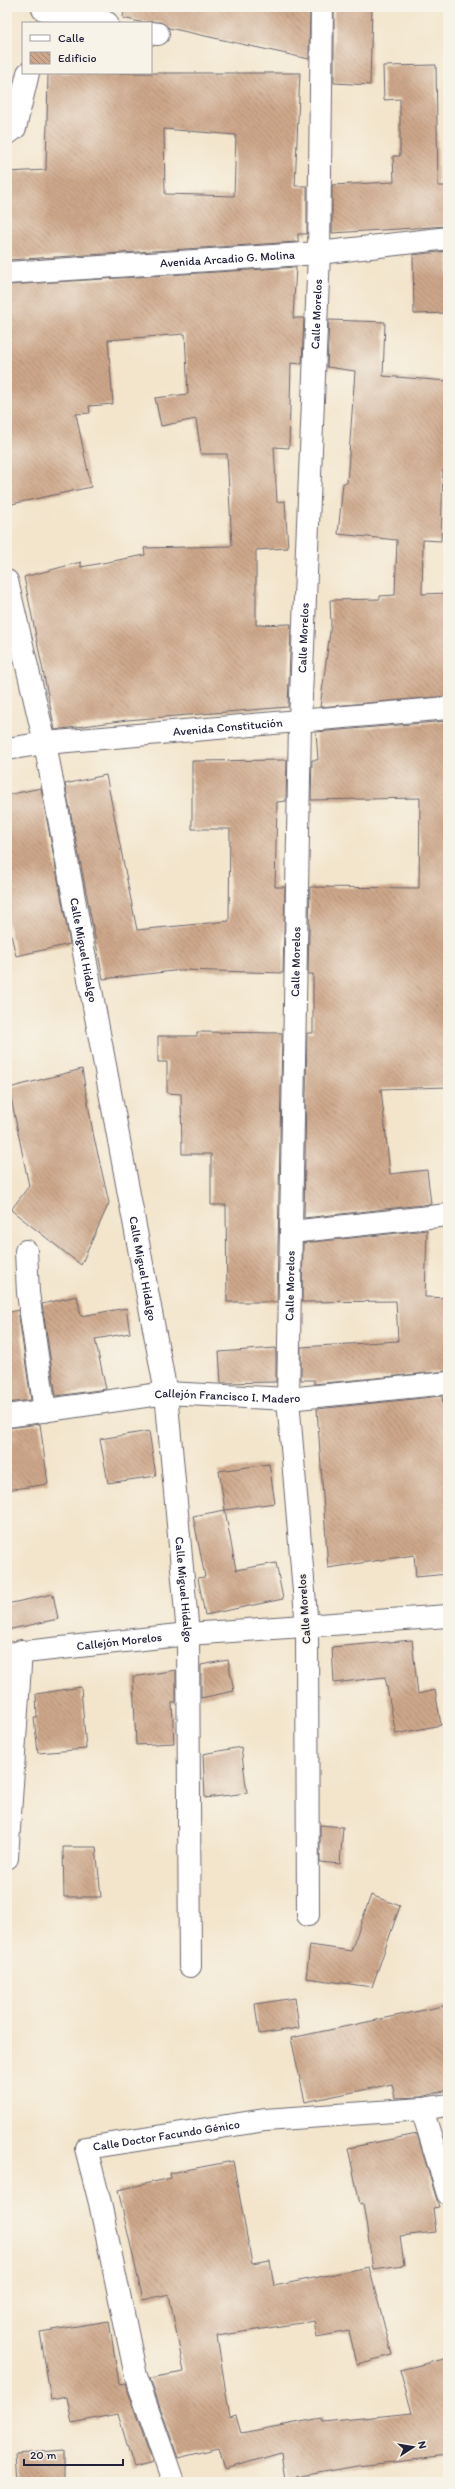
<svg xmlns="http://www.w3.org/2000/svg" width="455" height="2489" font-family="Itim,sans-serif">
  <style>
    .building { fill: url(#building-back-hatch); fill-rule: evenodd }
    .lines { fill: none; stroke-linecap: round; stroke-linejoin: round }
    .minor-casing { stroke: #6b666e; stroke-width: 24 }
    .minor { stroke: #fff; stroke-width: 22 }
    .labels { text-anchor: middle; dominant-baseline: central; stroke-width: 3; stroke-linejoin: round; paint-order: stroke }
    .street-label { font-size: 12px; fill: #22223b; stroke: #f7f3e8 }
  </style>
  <defs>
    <pattern id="building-back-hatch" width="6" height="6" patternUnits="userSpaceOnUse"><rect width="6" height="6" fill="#cea78a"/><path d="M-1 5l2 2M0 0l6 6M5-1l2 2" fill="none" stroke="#a78872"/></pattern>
  </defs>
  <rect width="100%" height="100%" fill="#f7f3e8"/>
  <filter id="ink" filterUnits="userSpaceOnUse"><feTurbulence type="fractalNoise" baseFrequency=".025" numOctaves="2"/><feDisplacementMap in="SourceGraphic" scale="8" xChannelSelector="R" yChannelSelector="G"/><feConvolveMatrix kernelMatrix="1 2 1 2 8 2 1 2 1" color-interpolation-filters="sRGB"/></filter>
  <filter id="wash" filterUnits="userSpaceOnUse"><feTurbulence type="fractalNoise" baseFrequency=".012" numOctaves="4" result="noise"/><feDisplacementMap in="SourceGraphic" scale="16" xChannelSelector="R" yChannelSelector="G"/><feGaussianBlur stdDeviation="0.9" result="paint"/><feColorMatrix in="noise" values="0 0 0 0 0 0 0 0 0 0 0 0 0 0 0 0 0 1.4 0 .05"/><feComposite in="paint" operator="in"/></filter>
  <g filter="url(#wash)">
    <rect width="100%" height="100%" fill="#f3e5cc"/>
    <g id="blocks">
      <path class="building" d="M 124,7 L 310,7 L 309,59 L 169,28 L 160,22 L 144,23 L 123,18 Z
        M 334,7 L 372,7 L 370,85 L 334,83 Z
        M 436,65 L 438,186 L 448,186 L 448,226 L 332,233 L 332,185 L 394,182 L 393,156 L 400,156 L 400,99 L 384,100 L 383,66 Z
        M 48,73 L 300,73 L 295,186 L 307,186 L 307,234 L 298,234 L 298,242 L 7,260 L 7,172 L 46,170 ZM 164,129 L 236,135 L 234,196 L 165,194 Z
        M 448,251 L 448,313 L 414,314 L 413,255 Z
        M 296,267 L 293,318 L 304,318 L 302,364 L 291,363 L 289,448 L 274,447 L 277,502 L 285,501 L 288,548 L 256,550 L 256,625 L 291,624 L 288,707 L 127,720 L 55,730 L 24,577 L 81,562 L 81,567 L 145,555 L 144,548 L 232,546 L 227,454 L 201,454 L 196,419 L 161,426 L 155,398 L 188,394 L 185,334 L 108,340 L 113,404 L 89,406 L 90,413 L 76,414 L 91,487 L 7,505 L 7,285 Z
        M 329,320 L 385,322 L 383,376 L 448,381 L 448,471 L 443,470 L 441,541 L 423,540 L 422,594 L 448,593 L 448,696 L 320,707 L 331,624 L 330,600 L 380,599 L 380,596 L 395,595 L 397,540 L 338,534 L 343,483 L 347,483 L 355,371 L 327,367 Z
        M 448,721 L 448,1087 L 381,1089 L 390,1174 L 427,1170 L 431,1204 L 304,1218 L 307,1033 L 313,1033 L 313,974 L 308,974 L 310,887 L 419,888 L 420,798 L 311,800 L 312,760 L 318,760 L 316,732 Z
        M 287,760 L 286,801 L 277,802 L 275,887 L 285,887 L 283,973 L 182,970 L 103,979 L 65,784 L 106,775 L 137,930 L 229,921 L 230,829 L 192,829 L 192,761 Z
        M 41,788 L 70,944 L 16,956 L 7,918 L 7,795 Z
        M 197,1032 L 282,1033 L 277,1302 L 227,1302 L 226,1205 L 211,1205 L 211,1154 L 182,1154 L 181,1094 L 167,1093 L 167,1062 L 158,1062 L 158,1036 L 197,1036 Z
        M 82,1069 L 93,1133 L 109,1203 L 81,1265 L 11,1210 L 29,1186 L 9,1088 Z
        M 427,1230 L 425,1297 L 448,1298 L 448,1371 L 314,1384 L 314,1380 L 301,1380 L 301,1347 L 398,1341 L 396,1301 L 302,1302 L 303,1243 Z
        M 77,1296 L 81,1316 L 126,1308 L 130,1333 L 95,1339 L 106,1389 L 56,1396 L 42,1304 Z
        M 18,1310 L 31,1400 L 7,1403 L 7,1313 Z
        M 276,1348 L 276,1382 L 221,1383 L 219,1352 Z
        M 442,1396 L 448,1441 L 448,1574 L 416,1577 L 414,1555 L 328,1568 L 317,1409 Z
        M 40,1424 L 48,1484 L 7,1490 L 7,1428 Z
        M 149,1431 L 156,1476 L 108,1483 L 100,1439 Z
        M 269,1464 L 275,1503 L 225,1510 L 219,1471 Z
        M 225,1510 L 236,1570 L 276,1563 L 283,1599 L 205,1615 L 198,1578 L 205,1577 L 193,1516 Z
        M 53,1594 L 58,1619 L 7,1630 L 7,1604 Z
        M 412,1640 L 418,1694 L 435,1690 L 441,1725 L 396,1734 L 385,1677 L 334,1683 L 332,1647 Z
        M 228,1660 L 234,1691 L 201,1698 L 201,1665 Z
        M 176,1670 L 176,1702 L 172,1703 L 174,1743 L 136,1745 L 133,1677 Z
        M 81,1687 L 86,1749 L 38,1753 L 34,1717 L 37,1717 L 36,1694 Z
        M 241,1747 L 247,1793 L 205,1798 L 203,1754 Z
        M 320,1825 L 343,1827 L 340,1864 L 320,1862 Z
        M 63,1847 L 96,1847 L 101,1897 L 64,1897 Z
        M 371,1895 L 400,1906 L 372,1987 L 306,1978 L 310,1945 L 351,1951 Z
        M 295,1998 L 299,2028 L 259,2034 L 255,2004 Z
        M 448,2005 L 448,2090 L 421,2097 L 395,2098 L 392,2084 L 305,2102 L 291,2038 Z
        M 417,2134 L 439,2207 L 433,2208 L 436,2232 L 400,2236 L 404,2265 L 373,2269 L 363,2203 L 360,2204 L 348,2148 Z
        M 233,2161 L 252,2264 L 270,2261 L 274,2286 L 369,2267 L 392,2355 L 357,2364 L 349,2331 L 317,2337 L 314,2321 L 217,2336 L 230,2418 L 236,2416 L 241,2433 L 322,2418 L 323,2422 L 412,2413 L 400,2370 L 448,2358 L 448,2456 L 357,2466 L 285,2479 L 281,2453 L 225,2469 L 219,2448 L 178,2458 L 150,2378 L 184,2372 L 169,2294 L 143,2300 L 118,2190 L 171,2178 L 170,2173 Z
        M 109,2321 L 119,2384 L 125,2383 L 153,2463 L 134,2468 L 118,2414 L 72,2423 L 67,2397 L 51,2400 L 40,2332 Z
        M 64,2450 L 64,2482 L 18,2482 L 16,2454 Z"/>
    </g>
  </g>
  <g filter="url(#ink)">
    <use href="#blocks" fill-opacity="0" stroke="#6b666e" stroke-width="1"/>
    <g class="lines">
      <g class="minor-casing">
        <g id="minor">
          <path d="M 43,9 L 107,23"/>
          <path d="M 151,33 L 158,34"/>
          <path d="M 7,134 L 15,128 L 28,73"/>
          <path id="s1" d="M 7,273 L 319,253 L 448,238"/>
          <path id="s2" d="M 7,581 L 45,743 L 166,1393 L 188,1634 L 190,1966"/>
          <path id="s3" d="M 7,749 L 45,743 L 448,708"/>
          <path d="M 291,1232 L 448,1215"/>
          <path d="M 26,1251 L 28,1293 L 45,1411"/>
          <path id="s4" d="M 7,1416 L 166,1393 L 288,1399 L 448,1383"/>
          <path id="s5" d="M 7,1654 L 188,1634 L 448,1616"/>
          <path d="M 7,1858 L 21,1651"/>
          <path id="s6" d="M 308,1915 L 307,1628 L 288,1399 L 300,721 L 319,253 L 322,7"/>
          <path d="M 422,2109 L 448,2194"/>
          <path id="s7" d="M 173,2482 L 136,2376 L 100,2203 L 86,2148 L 265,2120 L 422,2109 L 448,2105"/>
        </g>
      </g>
      <use href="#minor" class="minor"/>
    </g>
  </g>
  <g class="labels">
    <g class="street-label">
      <text stroke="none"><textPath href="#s1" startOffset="221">Avenida Arcadio G. Molina</textPath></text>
      <text stroke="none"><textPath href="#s6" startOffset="1602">Calle Morelos</textPath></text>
      <text stroke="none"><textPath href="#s6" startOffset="1278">Calle Morelos</textPath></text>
      <text stroke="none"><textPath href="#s3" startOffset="222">Avenida Constitución</textPath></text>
      <text stroke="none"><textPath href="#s2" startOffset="377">Calle Miguel Hidalgo</textPath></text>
      <text stroke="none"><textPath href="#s6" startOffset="954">Calle Morelos</textPath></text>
      <text stroke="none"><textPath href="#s2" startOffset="701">Calle Miguel Hidalgo</textPath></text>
      <text stroke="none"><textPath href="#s6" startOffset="630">Calle Morelos</textPath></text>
      <text stroke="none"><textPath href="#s4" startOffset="222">Callejón Francisco I. Madero</textPath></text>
      <text stroke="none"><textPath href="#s2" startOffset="1025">Calle Miguel Hidalgo</textPath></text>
      <text transform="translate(304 1609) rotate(-94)">Calle Morelos</text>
      <text stroke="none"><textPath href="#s5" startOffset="113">Callejón Morelos</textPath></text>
      <text stroke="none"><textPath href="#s7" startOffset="427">Calle Doctor Facundo Génico</textPath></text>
    </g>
  </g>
  <rect width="455" height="2489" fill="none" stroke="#f7f3e8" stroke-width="24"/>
  <rect x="22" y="22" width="130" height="52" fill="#f7f3e8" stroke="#a29fa3"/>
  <rect x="30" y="35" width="20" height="6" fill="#ffffff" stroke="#a29fa3"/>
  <text x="58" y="42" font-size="12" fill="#22223b">Calle</text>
  <rect x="30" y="52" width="20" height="12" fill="url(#building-back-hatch)" stroke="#a29fa3"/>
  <text x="58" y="62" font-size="12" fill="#22223b">Edificio</text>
  <g transform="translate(413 2447) rotate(78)" stroke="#f7f3e8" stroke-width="3" paint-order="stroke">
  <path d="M0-3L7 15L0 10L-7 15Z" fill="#22223b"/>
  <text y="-6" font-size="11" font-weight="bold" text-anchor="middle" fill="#22223b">N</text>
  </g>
  <path d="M24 2459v6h99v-6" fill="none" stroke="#22223b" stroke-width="2"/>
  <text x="30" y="2459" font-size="12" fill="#22223b" stroke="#f7f3e8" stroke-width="3" paint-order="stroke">20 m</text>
</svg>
